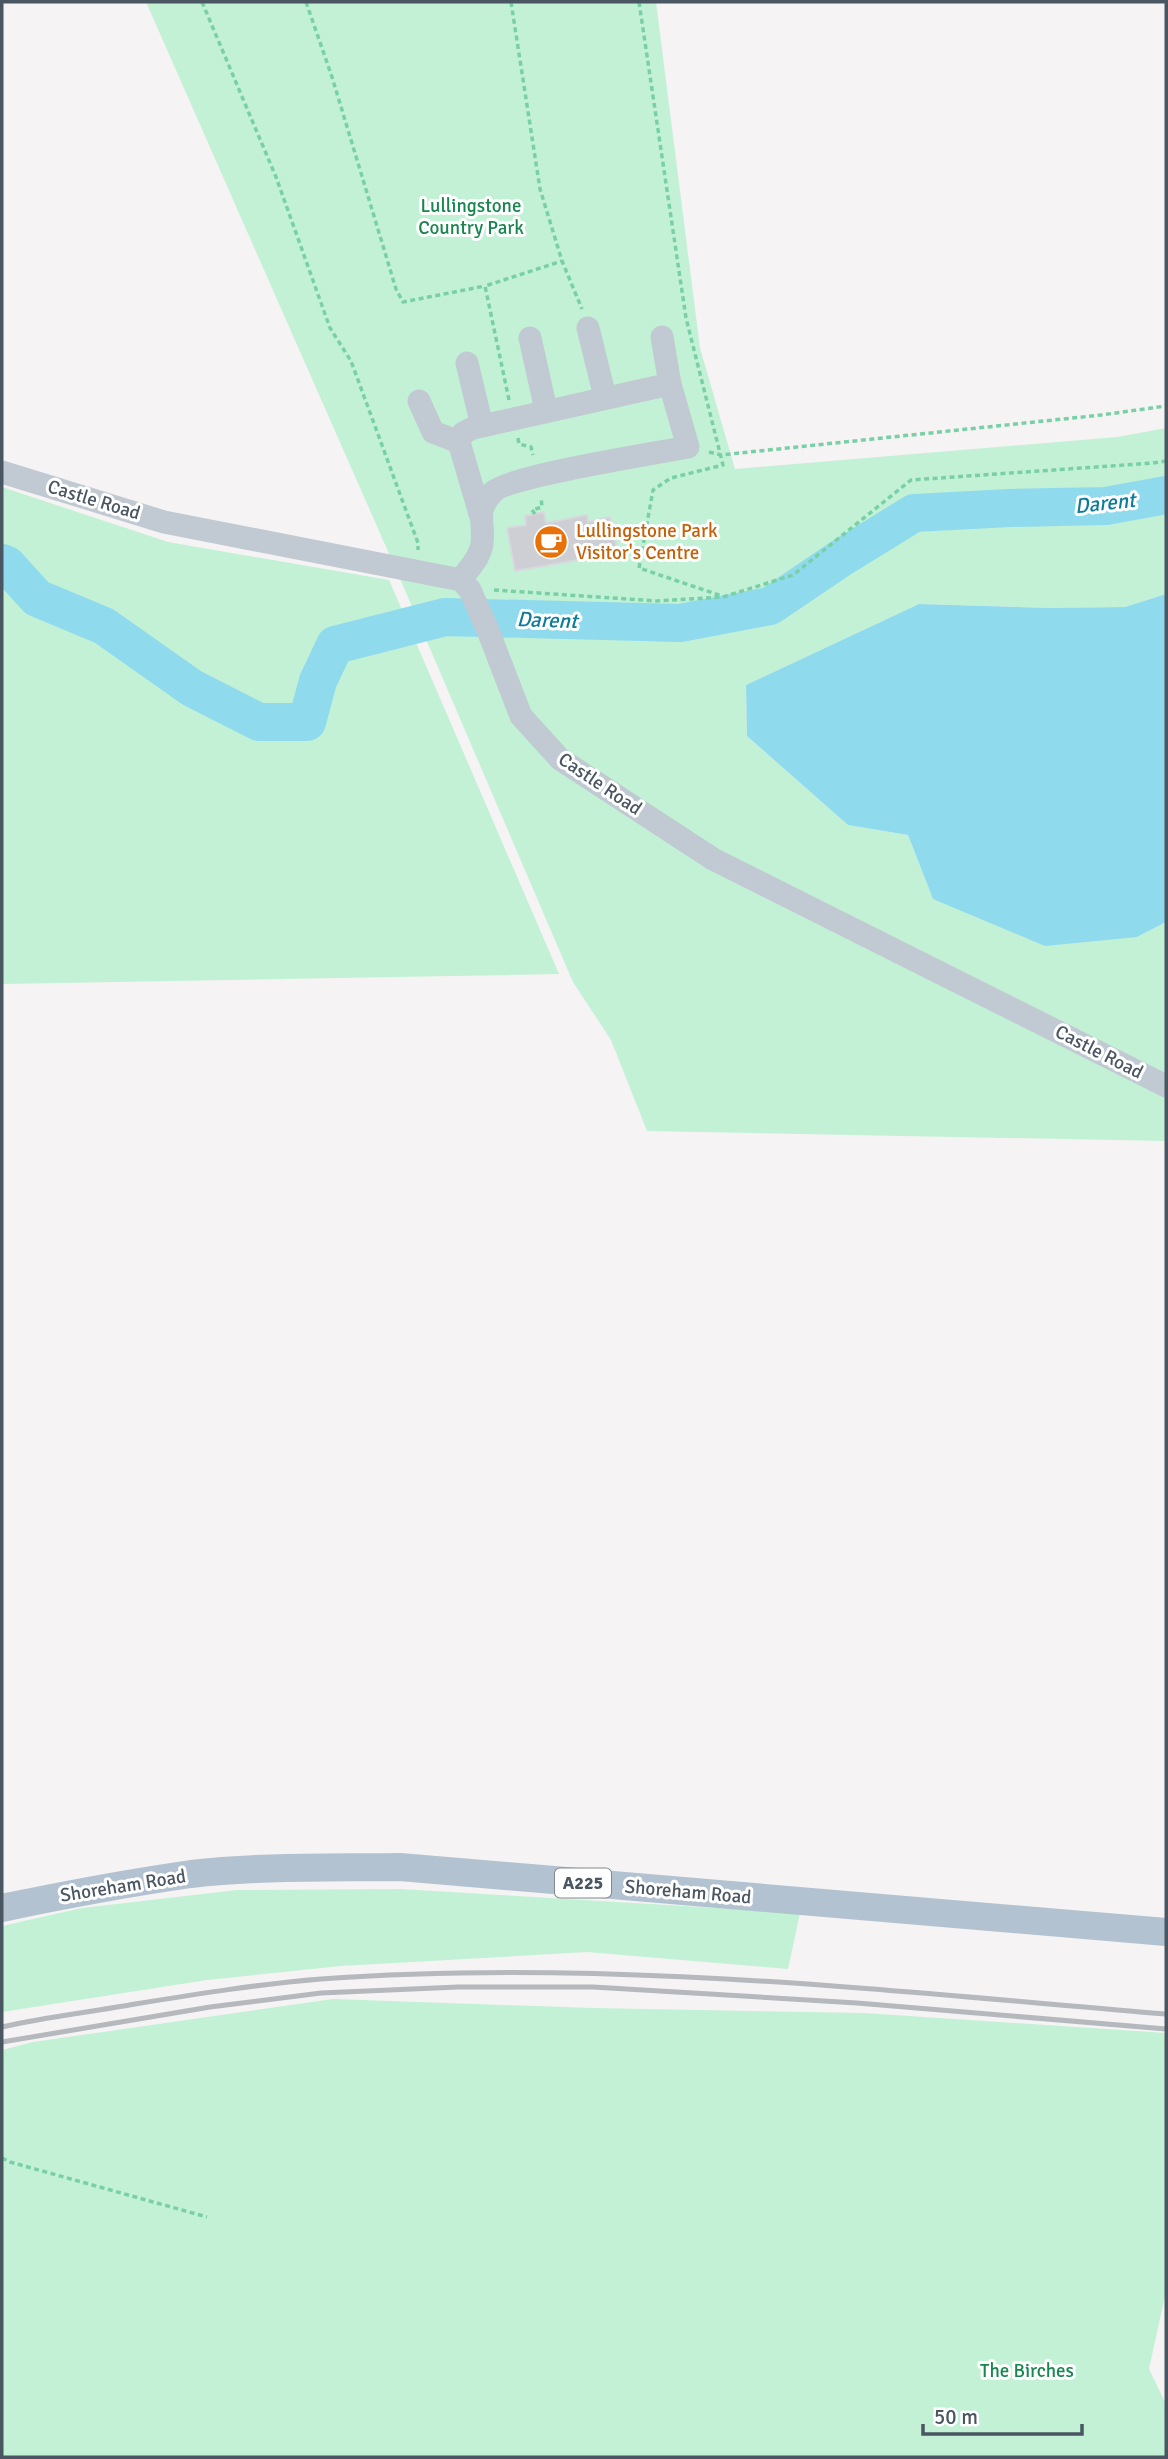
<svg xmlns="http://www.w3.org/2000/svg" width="1168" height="2459" font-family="Signika,sans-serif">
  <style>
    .green { fill: #c3f1d5 }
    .water { fill: #90daee }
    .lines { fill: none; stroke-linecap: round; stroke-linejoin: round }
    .river { stroke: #90daee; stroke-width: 38 }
    .building { fill: #cdcfd5; stroke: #d7d9de; stroke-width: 2 }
    .path { stroke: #7ad0a6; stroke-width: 3.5; stroke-dasharray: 5 3.5; stroke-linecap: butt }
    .minor { stroke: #c1cad2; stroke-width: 23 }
    .major { stroke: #b3c2d1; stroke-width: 28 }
    .rail { stroke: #b5b8bd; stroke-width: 5 }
    .labels { text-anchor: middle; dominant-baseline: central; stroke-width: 6; stroke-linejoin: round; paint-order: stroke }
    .shield { fill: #fff; stroke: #808990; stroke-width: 2 }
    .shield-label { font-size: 18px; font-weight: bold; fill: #4a5661 }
    .park-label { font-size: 19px; fill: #17864f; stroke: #fff }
    .street-label { font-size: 19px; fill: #4a5661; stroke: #fff }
    .food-label { font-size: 19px; fill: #c56008; stroke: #fff; text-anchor: start }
    .water-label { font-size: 21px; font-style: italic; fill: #0c7c9b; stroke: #fff }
  </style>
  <rect width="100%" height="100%" fill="#f5f3f3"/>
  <path class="green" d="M 146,2 L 656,2 L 700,348 L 735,469 L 1117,437 L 1166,428 L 1166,594 L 1125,607 L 1050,608 L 919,604 L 746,685 L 747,736 L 848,825 L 908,835 L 933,899 L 1137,937 L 1166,922 L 1166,1141 L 647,1131 L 611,1040 L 573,982 L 398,574 Z
    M 2,487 L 168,542 L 389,580 L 559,974 L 2,984 Z
    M 400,1889 L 800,1913 L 788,1969 L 587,1952 L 341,1966 L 207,1980 L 2,2012 L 2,1926 L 82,1908 L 237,1890 Z
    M 333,1999 L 592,2008 L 864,2013 L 1166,2033 L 1166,2291 L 1149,2369 L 1166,2404 L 1166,2457 L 2,2457 L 2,2050 L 33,2042 Z"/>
  <path class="water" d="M 1166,594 L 1166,922 L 1137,937 L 1045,946 L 933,899 L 908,835 L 848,825 L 747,736 L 746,685 L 919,604 L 1050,608 L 1125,607 Z"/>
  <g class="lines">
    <path class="river" d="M 2,563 L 7,565 L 37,598 L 104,626 L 192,688 L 259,722 L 307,722 L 318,681 L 335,645 L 445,617 L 680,623 L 770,606 L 841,558 L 914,513 L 1010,508 L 1106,506 L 1166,495"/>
  </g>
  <path class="building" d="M 544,512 L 546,523 L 587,515 L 588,522 L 610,517 L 618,553 L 515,571 L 507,528 L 526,525 L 525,516 Z"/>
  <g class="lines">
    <path class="path" d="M 202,2 L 276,177 L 330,328 L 351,361 L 418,543 L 418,550
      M 306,2 L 332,77 L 396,289 L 403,302 L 485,286
      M 511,2 L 540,189 L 562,261 L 582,309
      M 639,2 L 686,318 L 723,465 L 671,478 L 653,490 L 639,568 L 722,596
      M 509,400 L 485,286 L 562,261
      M 518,438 L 519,444 L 531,447 L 533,455
      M 709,452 L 721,455 L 1101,415 L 1166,406
      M 535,514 L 532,510 L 542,507 L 541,497
      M 494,590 L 657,601 L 723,597 L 793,575 L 911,480 L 1153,463 L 1166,461
      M 2,2158 L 10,2162 L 207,2217"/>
    <path class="minor" d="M 588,328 L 605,397
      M 530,338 L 546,410
      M 467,363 L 482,426
      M 419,401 L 433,432 L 459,442
      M 2,472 L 164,522 L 461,580 L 470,590 L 487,628 L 521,716 L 560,759 L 713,859 L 1166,1086
      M 480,514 L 459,442 L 463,433 L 473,428 L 670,384
      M 461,580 C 469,568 481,557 482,543 C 485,522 474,512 493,492 C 509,476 657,453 688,447 L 670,384 L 662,337"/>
    <path class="major" d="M 2,1908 C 64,1895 128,1883 191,1874 C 260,1866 331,1868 400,1867 L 1166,1932"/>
    <path class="rail" d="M 2,2027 C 45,2017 91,2012 135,2004 C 197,1994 259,1984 321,1979 C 601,1958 888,1991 1166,2014
      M 2,2042 L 210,2007 L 321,1993 L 458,1987 L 593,1987 L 857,2003 L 1166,2029"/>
  </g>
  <defs>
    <g id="cafe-disc" transform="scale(1.75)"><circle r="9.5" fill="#e8710a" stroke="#fff"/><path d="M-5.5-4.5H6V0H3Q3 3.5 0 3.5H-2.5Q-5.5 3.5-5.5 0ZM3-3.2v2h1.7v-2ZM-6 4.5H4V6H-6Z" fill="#fff"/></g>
  </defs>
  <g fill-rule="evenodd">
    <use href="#cafe-disc" x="551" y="542"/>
  </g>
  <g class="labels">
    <rect class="shield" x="555" y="1868.5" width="56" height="29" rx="5"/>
    <g class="shield-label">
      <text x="583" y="1883">A225</text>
    </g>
    <g class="park-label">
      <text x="471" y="206">Lullingstone<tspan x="471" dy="22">Country Park</tspan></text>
      <text x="1027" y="2371">The Birches</text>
    </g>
    <g class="street-label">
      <text transform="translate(94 500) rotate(17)">Castle Road</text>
      <text transform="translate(600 784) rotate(34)">Castle Road</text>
      <text transform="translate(1099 1052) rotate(27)">Castle Road</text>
      <text transform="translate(123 1886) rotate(-9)">Shoreham Road</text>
      <text transform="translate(688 1892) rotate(5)">Shoreham Road</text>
    </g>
    <g class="food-label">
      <text x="576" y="531">Lullingstone Park<tspan x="576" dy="22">Visitor's Centre</tspan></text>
    </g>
    <g class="water-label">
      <text transform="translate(1105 503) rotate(-6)">Darent</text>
      <text transform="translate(547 620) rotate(2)">Darent</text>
    </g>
  </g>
  <rect width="1168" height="2459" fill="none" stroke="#4a5661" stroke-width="7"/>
  <path d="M923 2424v10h159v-10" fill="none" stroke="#4a5661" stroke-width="3.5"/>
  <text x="934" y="2424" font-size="21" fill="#4a5661" stroke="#ffffff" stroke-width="5" paint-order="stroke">50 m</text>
</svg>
